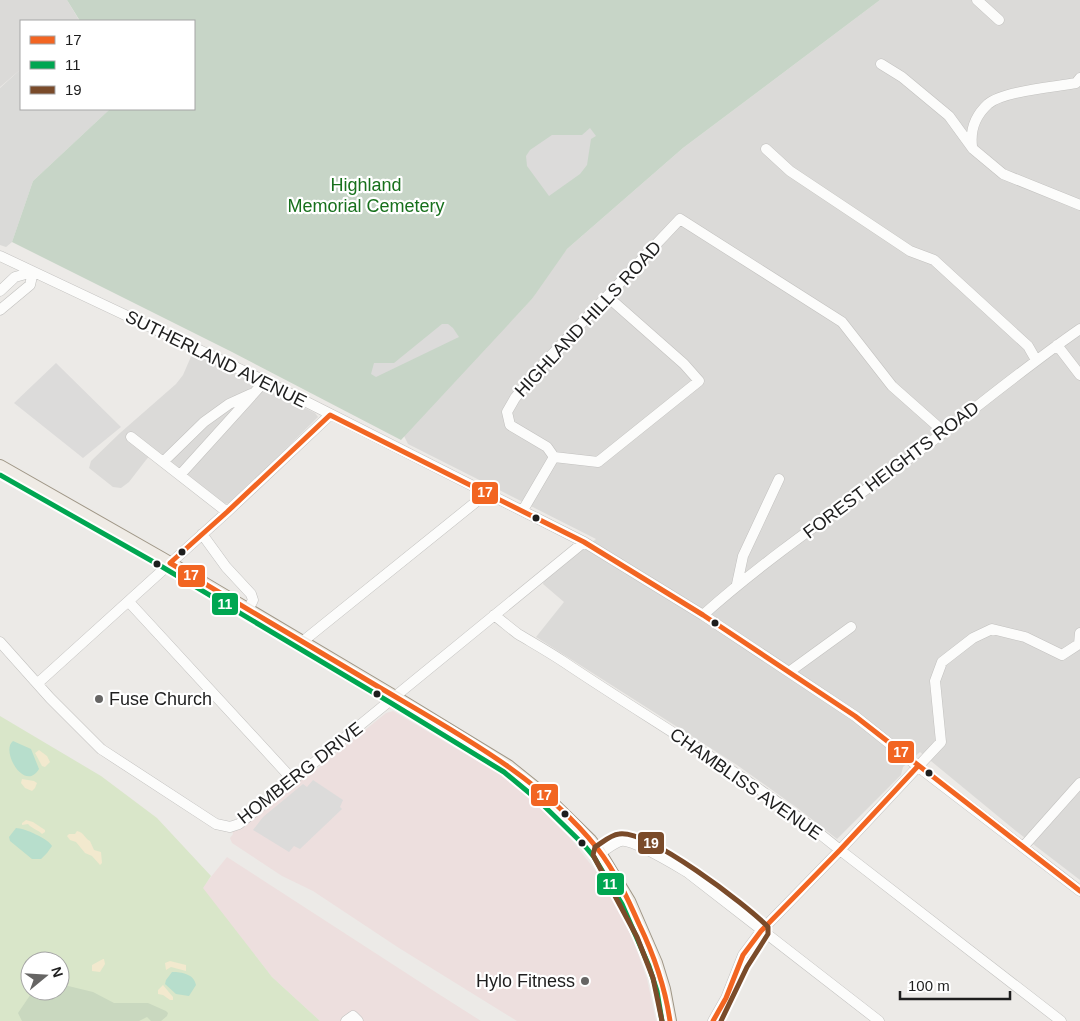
<svg xmlns="http://www.w3.org/2000/svg" width="1080" height="1021" font-family="Helvetica,sans-serif">
  <style>
    .residential { fill: #dbdad8 }
    .commercial { fill: #eddfde }
    .religious { fill: #dadad8 }
    .grass { fill: #d9e6c9; fill-rule: evenodd }
    .forest { fill: #c9d8bf }
    .sand { fill: #f2e9ce }
    .cemetery { fill: #c7d5c7 }
    .pitch { fill: #b7decc }
    .parking { fill: #dcdbda }
    .lines { fill: none; stroke-linecap: round; stroke-linejoin: round }
    .minor-casing { stroke: #c2c1bf; stroke-width: 11 }
    .major-casing { stroke: #9f9686; stroke-width: 14 }
    .minor { stroke: #fcfcfb; stroke-width: 10 }
    .major { stroke: #efebe5; stroke-width: 12 }
    .bus-1-casing { stroke: #fff; stroke-width: 9 }
    .bus-2-casing { stroke: #fff; stroke-width: 9 }
    .bus-3-casing { stroke: #fff; stroke-width: 9 }
    .bus-1 { stroke: #f26522; stroke-width: 5 }
    .bus-2 { stroke: #00a651; stroke-width: 5 }
    .bus-3 { stroke: #7a4b2a; stroke-width: 5 }
    .bus-dot { fill: #1e1e1e; stroke: #fff; stroke-width: 2 }
    .poi-dot { fill: #666564; stroke: #fff; stroke-width: 2 }
    .labels { text-anchor: middle; dominant-baseline: central; stroke-width: 4.5; stroke-linejoin: round; paint-order: stroke }
    .park-label { font-size: 18px; fill: #17701c; stroke: #fff }
    .street-label { font-size: 18px; fill: #1e1e1e; stroke: #fff }
    .poi-label { font-size: 18px; fill: #1e1e1e; stroke: #fff; text-anchor: start }
    .line-badge { stroke: #fff; stroke-width: 2 }
    .badge-label { font-size: 14px; text-anchor: middle; font-weight: bold; fill: #fff }
  </style>
  <rect width="100%" height="100%" fill="#eceae7"/>
  <path class="residential" d="M 0,0 L 67,0 L 79,20 L 77,21 L 21,21 L 21,69 L 0,87 Z
    M 880,0 L 1080,0 L 1080,880 L 1016,831 L 920,752 L 903,767 L 901,775 L 837,839 L 800,810 L 737,765 L 536,637 L 564,602 L 543,584 L 544,580 L 596,539 L 408,444 L 404,436 L 462,368 L 512,320 L 532,299 L 549,269 L 567,249 L 683,148 Z
    M 193,352 L 315,413 L 318,417 L 231,503 L 223,504 L 155,450 L 146,460 L 129,482 L 121,488 L 113,487 L 89,468 L 91,461 L 120,433 L 176,384 L 183,375 Z"/>
  <path class="commercial" d="M 393,711 L 504,777 L 539,806 L 571,839 L 602,879 L 629,929 L 647,979 L 656,1021 L 517,1021 L 399,948 L 313,891 L 282,876 L 232,843 L 230,838 L 233,834 L 232,831 L 306,774 L 309,775 L 317,769 L 386,713 Z
    M 227,857 L 437,993 L 481,1021 L 320,1021 L 272,977 L 202,888 Z"/>
  <path class="religious" d="M 21,69 L 21,109 L 110,109 L 33,181 L 12,242 L 6,247 L 0,245 L 0,88 Z"/>
  <path class="grass" d="M 0,716 L 101,776 L 157,818 L 211,876 L 203,888 L 272,977 L 320,1021 L 0,1021 ZM 30,961 L 60,961 L 60,991 L 30,991 Z"/>
  <path class="forest" d="M 60,984 L 93,992 L 114,1003 L 148,1003 L 166,1011 L 168,1013 L 167,1016 L 161,1021 L 151,1021 L 147,1017 L 139,1021 L 22,1021 L 18,1013 L 33,991 L 60,991 Z"/>
  <path class="sand" d="M 39,750 L 47,756 L 50,762 L 45,767 L 42,766 L 35,753 Z
    M 22,779 L 34,781 L 37,783 L 35,788 L 32,791 L 25,788 L 21,783 Z
    M 26,820 L 33,822 L 45,830 L 45,832 L 42,834 C 39,830 32,829 28,824 L 22,825 L 22,823 Z
    M 77,831 C 84,832 85,839 90,841 L 94,850 L 101,852 L 102,863 L 100,865 L 92,856 L 85,853 L 76,842 L 70,840 L 67,836 L 69,834 L 75,834 Z
    M 103,959 L 104,959 L 105,964 L 100,972 L 92,971 L 92,965 Z
    M 170,961 L 186,965 L 186,971 L 171,967 L 166,970 L 165,963 Z
    M 163,985 L 173,997 L 173,1000 L 170,1000 L 163,995 L 158,994 L 158,990 Z"/>
  <path class="cemetery" d="M 67,0 L 880,0 L 683,148 L 567,249 L 532,299 L 401,440 L 232,352 L 12,242 L 33,181 L 110,109 L 194,109 L 194,21 L 80,21 Z"/>
  <path class="pitch" d="M 13,741 L 31,749 L 39,769 C 25,793 0,751 13,741 Z
    M 16,828 C 24,828 49,839 52,846 L 47,853 L 41,859 L 32,859 L 10,841 L 9,837 Z
    M 172,972 C 182,972 194,974 196,985 L 189,996 L 176,994 L 165,984 L 166,980 Z"/>
  <path class="parking" d="M 590,128 L 596,136 L 591,139 L 587,165 L 580,174 L 549,196 L 527,166 L 526,156 L 530,150 L 552,135 L 582,135 Z
    M 442,324 L 448,324 L 453,328 L 459,337 L 376,377 L 371,374 L 374,363 L 394,363 Z
    M 56,363 L 121,427 L 83,458 L 14,403 Z
    M 313,780 L 343,800 L 340,807 L 342,809 L 300,849 L 294,846 L 289,852 L 253,830 L 263,817 L 303,784 L 307,787 Z"/>
  <g class="lines">
    <g class="minor-casing">
      <path id="minor" d="M 977,0 L 999,20
        M 881,64 L 902,77 L 949,116 L 973,149 L 1003,174 L 1080,205
        M 972,146 C 970,129 976,115 988,104 C 1003,91 1055,87 1076,83 L 1080,78
        M 766,149 L 790,171 L 910,251 L 934,260 L 1028,346 L 1036,360
        M 0,256 L 265,381 L 584,542 L 703,615 L 855,716 L 925,772 L 1080,891
        M 0,291 L 15,277 L 33,272 L 30,285 L 0,310
        M 1057,345 L 1080,375
        M 131,437 L 227,512
        M 554,457 L 547,447 L 510,425 L 507,412 L 515,398 L 544,363 L 680,219 L 842,322 L 892,386 L 944,432
        M 554,457 L 598,462 L 699,381 L 684,364 L 608,297
        M 163,462 L 204,422 L 229,404 L 251,394
        M 180,475 L 265,381
        M 523,510 L 554,457
        M 202,534 L 226,567 L 251,594 L 253,600 L 248,610
        M 737,584 L 743,556 L 779,479
        M 129,602 L 292,779
        M 494,615 C 502,621 510,628 518,634 C 533,643 549,652 564,662 C 656,724 754,779 840,850 L 1061,1021
        M 703,615 C 768,557 841,508 911,457 C 968,415 1022,369 1080,329
        M 0,642 L 50,698 L 101,749 L 216,824 L 230,827 L 239,824 L 584,542
        M 302,642 L 487,493
        M 789,672 L 851,627
        M 38,683 L 227,512 L 330,415
        M 1023,847 L 1080,783
        M 600,853 C 607,849 614,843 621,841 C 632,839 675,865 687,872 L 879,1021
        M 346,1021 L 353,1016 L 358,1021
        M 713,1021 L 726,998 L 743,955 L 761,931 L 840,850 L 941,742 L 935,681 L 942,662 L 973,638 L 992,629 L 1025,637 L 1062,655 L 1079,644 L 1080,633"/>
    </g>
    <g class="major-casing">
      <path id="major" d="M 0,466 L 163,559 L 395,697 L 508,766 L 544,795 L 590,840 L 600,853 L 629,901 L 656,963 L 664,989 L 670,1021"/>
    </g>
    <use href="#minor" class="minor"/>
    <use href="#major" class="major"/>
    <g class="bus-1-casing">
      <path id="bus-1" d="M 670,1021 C 665,987 654,955 639,924 C 627,897 615,871 597,848 C 539,775 451,730 372,683 C 305,643 237,603 170,563 L 227,512 L 330,415 L 584,542 L 703,615 L 855,716 L 1080,891
        M 713,1021 L 726,998 L 743,955 L 761,931 L 840,850 L 918,766"/>
    </g>
    <g class="bus-2-casing">
      <path id="bus-2" d="M 0,475 L 159,565 L 391,703 L 504,772 L 539,801 L 584,845 L 594,857 L 622,904 L 649,966 L 657,991 L 662,1021"/>
    </g>
    <g class="bus-3-casing">
      <path id="bus-3" d="M 662,1021 L 653,978 L 637,937 L 593,855 L 595,847 C 602,843 610,835 619,834 C 647,829 747,905 768,927 L 768,934 L 747,967 L 721,1021"/>
    </g>
    <use href="#bus-1" class="bus-1"/>
    <use href="#bus-2" class="bus-2"/>
    <use href="#bus-3" class="bus-3"/>
  </g>
  <g class="bus-dot">
    <circle cx="536" cy="518" r="4.5"/>
    <circle cx="182" cy="552" r="4.5"/>
    <circle cx="157" cy="564" r="4.5"/>
    <circle cx="715" cy="623" r="4.5"/>
    <circle cx="377" cy="694" r="4.5"/>
    <circle cx="929" cy="773" r="4.5"/>
    <circle cx="565" cy="814" r="4.5"/>
    <circle cx="582" cy="843" r="4.5"/>
  </g>
  <g class="poi-dot">
    <circle cx="99" cy="699" r="5"/>
    <circle cx="585" cy="981" r="5"/>
  </g>
  <g class="labels">
    <g class="park-label">
      <text x="366" y="185">Highland<tspan x="366" dy="21">Memorial Cemetery</tspan></text>
    </g>
    <g class="street-label">
      <text transform="translate(588 319) rotate(-47)">HIGHLAND HILLS ROAD</text>
      <text transform="translate(216 359) rotate(26)">SUTHERLAND AVENUE</text>
      <text transform="translate(891 470) rotate(-37)">FOREST HEIGHTS ROAD</text>
      <text transform="translate(300 773) rotate(-38)">HOMBERG DRIVE</text>
      <text transform="translate(746 784) rotate(35)">CHAMBLISS AVENUE</text>
    </g>
    <g class="poi-label">
      <text x="109" y="699">Fuse Church</text>
      <text x="575" y="981" text-anchor="end">Hylo Fitness</text>
    </g>
  </g>
  <g class="line-badge">
    <rect x="471" y="481" width="28" height="24" rx="5" fill="#f26522"/>
    <rect x="177" y="564" width="29" height="24" rx="5" fill="#f26522"/>
    <rect x="211" y="592" width="28" height="24" rx="5" fill="#00a651"/>
    <rect x="887" y="740" width="28" height="24" rx="5" fill="#f26522"/>
    <rect x="530" y="783" width="29" height="24" rx="5" fill="#f26522"/>
    <rect x="637" y="831" width="28" height="24" rx="5" fill="#7a4b2a"/>
    <rect x="596" y="872" width="29" height="24" rx="5" fill="#00a651"/>
  </g>
  <g class="badge-label">
    <text x="485" y="497">17</text>
    <text x="191" y="580">17</text>
    <text x="225" y="609">11</text>
    <text x="901" y="757">17</text>
    <text x="544" y="800">17</text>
    <text x="651" y="848">19</text>
    <text x="610" y="889">11</text>
  </g>
  <rect x="20" y="20" width="175" height="90" fill="#ffffff" stroke="#a5a5a5"/>
  <rect x="30" y="36" width="25" height="8" fill="#f26522" stroke="#a5a5a5"/>
  <text x="65" y="45" font-size="15" fill="#1e1e1e">17</text>
  <rect x="30" y="61" width="25" height="8" fill="#00a651" stroke="#a5a5a5"/>
  <text x="65" y="70" font-size="15" fill="#1e1e1e">11</text>
  <rect x="30" y="86" width="25" height="8" fill="#7a4b2a" stroke="#a5a5a5"/>
  <text x="65" y="95" font-size="15" fill="#1e1e1e">19</text>
  <g transform="translate(45 976) rotate(72)"><circle r="24" fill="#ffffff" stroke="#a5a5a5"/>
  <path d="M0-4L9 19L0 12L-9 19Z" fill="#666564"/>
  <text y="-8" font-size="14" font-weight="bold" text-anchor="middle" fill="#1e1e1e">N</text>
  </g>
  <path d="M900 991v8h110v-8" fill="none" stroke="#1e1e1e" stroke-width="2.5"/>
  <text x="908" y="991" font-size="15" fill="#1e1e1e" stroke="#ffffff" stroke-width="4" paint-order="stroke">100 m</text>
</svg>
